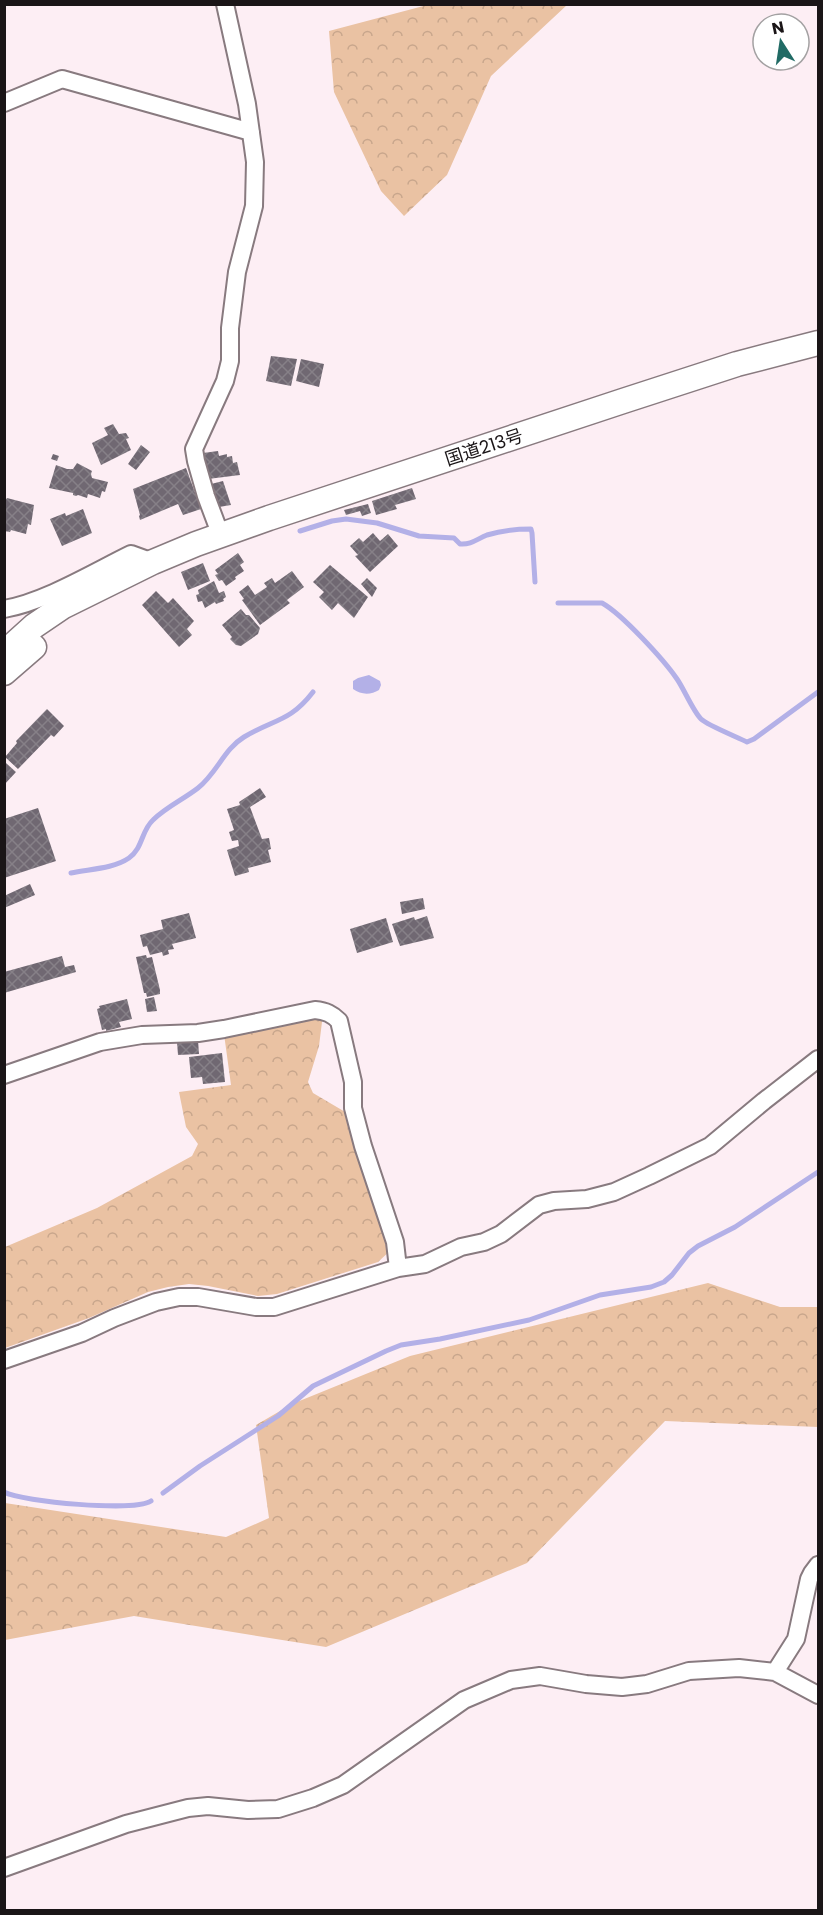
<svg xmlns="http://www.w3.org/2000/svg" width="823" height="1915" font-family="Poppins,'Noto Sans JP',sans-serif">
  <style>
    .forest { fill: url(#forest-crowns) }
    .water { fill: #b3b0e7 }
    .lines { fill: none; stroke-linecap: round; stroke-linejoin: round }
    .stream { stroke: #b3b0e7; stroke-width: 5 }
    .building { fill: url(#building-cross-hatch) }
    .minor-casing { stroke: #887a7f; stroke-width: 20 }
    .highway-casing { stroke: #887a7f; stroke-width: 27 }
    .minor { stroke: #fff; stroke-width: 16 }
    .highway { stroke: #fff; stroke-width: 24 }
    .labels { text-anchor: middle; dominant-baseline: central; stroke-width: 5; stroke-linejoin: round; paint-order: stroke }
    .street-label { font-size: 18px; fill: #1a1517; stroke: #fff }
  </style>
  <defs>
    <pattern id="forest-crowns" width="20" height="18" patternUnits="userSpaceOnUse" patternTransform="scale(1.5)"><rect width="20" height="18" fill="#eac2a3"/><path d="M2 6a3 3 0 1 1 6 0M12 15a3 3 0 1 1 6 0" fill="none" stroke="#c8a68c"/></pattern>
    <pattern id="building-cross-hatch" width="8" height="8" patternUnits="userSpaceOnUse" patternTransform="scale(1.5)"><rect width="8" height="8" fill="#706872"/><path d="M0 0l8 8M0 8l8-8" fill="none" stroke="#868087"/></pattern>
  </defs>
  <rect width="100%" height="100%" fill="#fdeef4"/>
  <path class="forest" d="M 431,4 L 567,5 L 491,76 L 447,175 L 404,216 L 381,191 L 334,92 L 329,31 Z
    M 323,1014 L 319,1046 L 308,1082 L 313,1093 L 352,1116 L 392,1249 L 378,1262 L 277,1294 L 258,1296 L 208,1286 L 189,1284 L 168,1287 L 148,1292 L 89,1318 L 5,1348 L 5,1247 L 97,1208 L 192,1156 L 198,1144 L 186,1127 L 179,1092 L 231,1085 L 224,1034 Z
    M 708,1283 L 780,1307 L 818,1307 L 818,1427 L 665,1421 L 527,1563 L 326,1647 L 134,1616 L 5,1640 L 5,1503 L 226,1537 L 269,1518 L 256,1425 L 292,1404 L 410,1356 Z"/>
  <path class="water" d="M 369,675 L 380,681 L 381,685 L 379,690 C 371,695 361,695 353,689 L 353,681 L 358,678 Z"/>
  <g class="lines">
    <path class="stream" d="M 300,531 L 332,521 L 346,519 L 377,523 L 419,536 L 454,538 L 460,544 C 471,545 477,539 487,535 C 500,531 517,529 531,529 L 532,533 L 535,582
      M 558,603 L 602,603 C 622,614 664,660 677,679 C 684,689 693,711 701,719 C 707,725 737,737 747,742 L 754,739 L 818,692
      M 71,873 C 89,869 113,869 129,858 C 143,848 141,831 153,820 C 166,807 184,799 198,788 C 217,773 224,749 244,737 C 274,719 290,722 313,692
      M 4,1492 C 23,1502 135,1512 151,1501
      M 163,1493 L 200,1466 L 278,1416 L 313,1386 L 386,1351 L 401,1345 L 440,1339 L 529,1320 L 600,1295 L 651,1287 L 664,1282 L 672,1275 L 689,1253 L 698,1246 L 735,1227 L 818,1172"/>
  </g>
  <path class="building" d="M 271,356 L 297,359 L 291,386 L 266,381 Z
    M 301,359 L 324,364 L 319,387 L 296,381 Z
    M 113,424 L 119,434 L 126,433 L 129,438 L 126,439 L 131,450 L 101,465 L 92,443 L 108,435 L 104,428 Z
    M 141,445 L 150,452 L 136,470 L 128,464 Z
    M 218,451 L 219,456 L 227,454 L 227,457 L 232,456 L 233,463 L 237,462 L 240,475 L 208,479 L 203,453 Z
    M 53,454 L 59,456 L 57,461 L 51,459 Z
    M 77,463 L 92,471 L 91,474 L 92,478 L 108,482 L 105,492 L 102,491 L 100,498 L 88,494 L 87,498 L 78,495 L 76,496 L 73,495 L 73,493 L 49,488 L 56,465 L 67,469 L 73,469 Z
    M 186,468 L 201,509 L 183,515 L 178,504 L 140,520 L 139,516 L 140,515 L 133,489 Z
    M 223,481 L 231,505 L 219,507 L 215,497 L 214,497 L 211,484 Z
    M 412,488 L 416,499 L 395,505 L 397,509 L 376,515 L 372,501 Z
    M 7,498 L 34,505 L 31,525 L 28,524 L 26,534 L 11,530 L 10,532 L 4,531 L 4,502 Z
    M 368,504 L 371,513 L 362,516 L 360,511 L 346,515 L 344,510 Z
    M 83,509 L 92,533 L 62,546 L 50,519 L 65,513 L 66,516 Z
    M 373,533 L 380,541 L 388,534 L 398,546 L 370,572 L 355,556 L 358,555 L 350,546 L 359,538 L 363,542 Z
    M 238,553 L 244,562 L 240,565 L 244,571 L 235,577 L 236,579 L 226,586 L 222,580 L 219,581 L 215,575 L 218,574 L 215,570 Z
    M 203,563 L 210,581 L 188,590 L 181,572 Z
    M 330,565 L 368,597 L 354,618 L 338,603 L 332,610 L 319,597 L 324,592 L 313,582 Z
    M 292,571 L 304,587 L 287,600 L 290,603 L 260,625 L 242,600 L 244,599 L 239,592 L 248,585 L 255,595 L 267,587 L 264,583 L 272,578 L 275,583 Z
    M 367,578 L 377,588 L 372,597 L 361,584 Z
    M 214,581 L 219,593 L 224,591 L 226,597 L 223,599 L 224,601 L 216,604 L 215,602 L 205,608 L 202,601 L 198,602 L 196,595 L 199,594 L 198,590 Z
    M 156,591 L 168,603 L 173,598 L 194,621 L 187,629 L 192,635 L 179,647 L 142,605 Z
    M 241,609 L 246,615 L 249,615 L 260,628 L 258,634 L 241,646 L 236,645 L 230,639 L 232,637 L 222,625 Z
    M 47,709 L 64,726 L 54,737 L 51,735 L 18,769 L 5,757 L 17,743 L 16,741 Z
    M 6,763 L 16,772 L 4,785 L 4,764 Z
    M 260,788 L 266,797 L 250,807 L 262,839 L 269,838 L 271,849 L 268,850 L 271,862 L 248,868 L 249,872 L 235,876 L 227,850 L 239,846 L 238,840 L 232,841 L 229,832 L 234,830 L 227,809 L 240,805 L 239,802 Z
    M 38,808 L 56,861 L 4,878 L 4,819 Z
    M 30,884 L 35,895 L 4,908 L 4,896 Z
    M 423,898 L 425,909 L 402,914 L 400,902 Z
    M 189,913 L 196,938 L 172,944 L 174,949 L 168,950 L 169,954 L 163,956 L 162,952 L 150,955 L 147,946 L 143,947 L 140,935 L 163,929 L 161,920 Z
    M 427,916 L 434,938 L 400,946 L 392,924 L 414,917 L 415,920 Z
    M 386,918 L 393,942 L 357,953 L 350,929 Z
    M 146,955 L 147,958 L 152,957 L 160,990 L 160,994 L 147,997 L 146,993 L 144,993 L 136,957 Z
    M 62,956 L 65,967 L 74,965 L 76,972 L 4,993 L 4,972 Z
    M 154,997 L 157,1011 L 147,1012 L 145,999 Z
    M 127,999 L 132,1019 L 119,1022 L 121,1027 L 106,1031 L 106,1029 L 102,1030 L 97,1009 L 100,1008 L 99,1006 Z
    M 198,1040 L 199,1054 L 178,1055 L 177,1042 Z
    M 222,1053 L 225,1082 L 203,1084 L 202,1077 L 191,1078 L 189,1057 Z"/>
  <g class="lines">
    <g class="minor-casing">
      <path id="minor" d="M 4,103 L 62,79 L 251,132
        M 221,536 L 206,496 L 196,461 L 194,449 L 225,381 L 230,361 L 230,328 L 237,272 L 254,206 L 255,162 L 247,104 L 225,4
        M 4,609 C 45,602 94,572 131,554 L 153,562
        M 4,1075 L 100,1042 L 142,1035 L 198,1033 L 224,1029 L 315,1010 C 326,1011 332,1014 339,1021 L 353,1082 L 353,1108 L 363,1146 L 395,1242 L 398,1268
        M 4,1360 L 82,1333 L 114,1318 L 156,1302 L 179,1297 L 198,1297 L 256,1307 L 274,1307 L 398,1268 L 425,1264 L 461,1247 L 484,1242 L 501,1234 L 539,1205 L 554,1201 L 587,1199 L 614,1192 L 649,1176 L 710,1146 L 764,1101 L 818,1059
        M 775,1672 L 796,1639 L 809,1579 L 812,1573 L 818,1565
        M 4,1868 L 126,1824 L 188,1808 L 208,1806 L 248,1810 L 278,1809 L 313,1798 L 343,1785 L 464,1700 L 511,1680 L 540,1676 L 586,1684 L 622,1687 L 647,1684 L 689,1671 L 739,1668 L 775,1672 L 818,1695"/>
    </g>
    <g class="highway-casing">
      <path id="highway" d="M 4,653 L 34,626 L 62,607 L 153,562 L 196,544 L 269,518 L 623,401 L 737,364 L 818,343
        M 4,673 L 34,647"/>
    </g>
    <use href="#minor" class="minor"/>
    <use href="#highway" class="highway"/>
  </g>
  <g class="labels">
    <g class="street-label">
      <text transform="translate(484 447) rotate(-18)">国道213号</text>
    </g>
  </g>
  <rect width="823" height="1915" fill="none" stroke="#1a1517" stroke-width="12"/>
  <g transform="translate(781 42) rotate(348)"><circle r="28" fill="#ffffff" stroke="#a3a1a2" stroke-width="1.5"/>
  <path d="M0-4.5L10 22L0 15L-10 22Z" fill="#216b65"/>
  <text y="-9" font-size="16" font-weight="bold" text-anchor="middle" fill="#1a1517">N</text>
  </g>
</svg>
